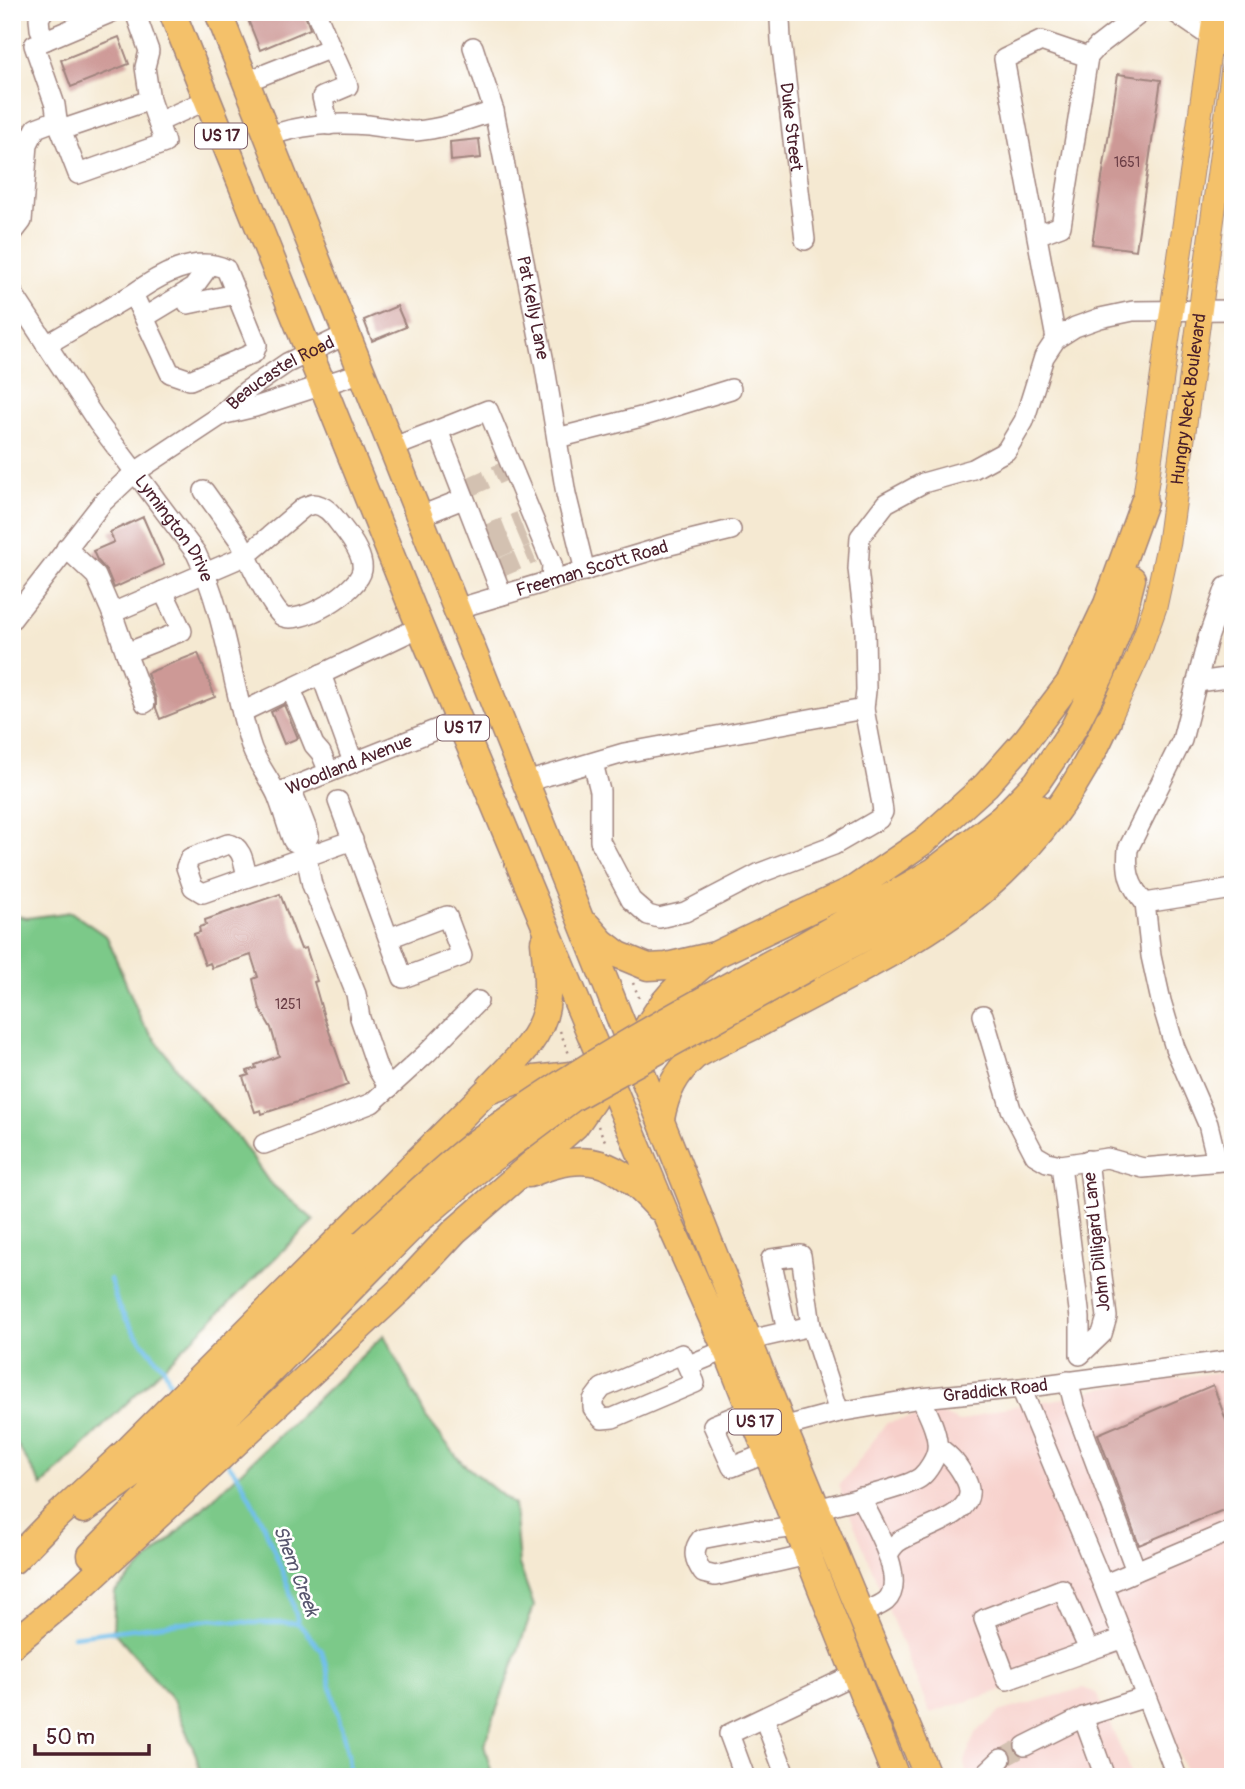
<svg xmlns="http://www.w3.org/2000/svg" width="1245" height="1789" font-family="Pangolin,sans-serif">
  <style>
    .built { fill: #f7d0cb }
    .green { fill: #7bc989; stroke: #62745a; stroke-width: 2 }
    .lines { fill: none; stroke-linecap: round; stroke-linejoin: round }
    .stream { stroke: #71bfec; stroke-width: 4.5 }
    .building { fill: #cd9996 }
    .minor-tunnel { stroke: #d3c1b1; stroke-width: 19; stroke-dasharray: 19 10; stroke-linecap: butt }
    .minor-casing { stroke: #a0847e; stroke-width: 22 }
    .major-casing { stroke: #a0847e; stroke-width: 25 }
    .highway-casing { stroke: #a0847e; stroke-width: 29 }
    .path { stroke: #a0847e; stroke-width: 2.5; stroke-dasharray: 2 5; stroke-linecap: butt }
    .minor { stroke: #fff; stroke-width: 19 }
    .major { stroke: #f4c16a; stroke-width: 23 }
    .highway { stroke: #f4c16a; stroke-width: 26 }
    .highway-bridge-casing { stroke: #a0847e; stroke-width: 29; stroke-linecap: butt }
    .highway-bridge { stroke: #f4c16a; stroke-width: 26 }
    .labels { text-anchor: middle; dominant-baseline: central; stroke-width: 5; stroke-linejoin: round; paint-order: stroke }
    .number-label { font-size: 14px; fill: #6b3e46 }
    .shield { fill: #fff; stroke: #80626b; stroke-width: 2 }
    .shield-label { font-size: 16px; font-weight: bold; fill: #4a1f2b }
    .street-label { font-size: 18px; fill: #4a1f2b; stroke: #fff }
    .water-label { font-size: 19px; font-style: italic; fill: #58576f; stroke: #fff }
  </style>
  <rect width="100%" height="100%" fill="#fff"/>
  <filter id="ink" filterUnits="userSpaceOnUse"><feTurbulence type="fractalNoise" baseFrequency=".0143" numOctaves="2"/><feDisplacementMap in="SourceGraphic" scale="14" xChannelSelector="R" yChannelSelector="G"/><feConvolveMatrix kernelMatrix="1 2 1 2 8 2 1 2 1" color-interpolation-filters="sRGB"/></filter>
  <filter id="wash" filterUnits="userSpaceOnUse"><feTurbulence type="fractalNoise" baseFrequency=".00686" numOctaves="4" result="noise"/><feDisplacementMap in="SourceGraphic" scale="28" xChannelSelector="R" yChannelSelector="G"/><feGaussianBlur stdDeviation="1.57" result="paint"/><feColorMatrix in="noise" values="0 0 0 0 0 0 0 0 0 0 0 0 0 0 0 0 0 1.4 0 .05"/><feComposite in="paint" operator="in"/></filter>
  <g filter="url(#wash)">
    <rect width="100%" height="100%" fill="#f5e9d2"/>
    <path class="built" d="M 1219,1372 L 1233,1373 L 1233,1777 L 1188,1777 L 1134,1648 L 930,1713 L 838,1485 L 850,1473 L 886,1423 L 937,1412 L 959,1422 L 1002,1408 L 1064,1398 L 1098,1389 Z
      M 1083,1688 L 1096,1693 L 1126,1761 L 1131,1777 L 967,1777 L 964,1763 L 975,1733 L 999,1712 Z"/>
    <path class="green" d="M 71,912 L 107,937 L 142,1022 L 191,1087 L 240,1140 L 269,1182 L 314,1220 L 42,1486 L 12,1436 L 12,915 L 27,918 Z
      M 384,1335 L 426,1417 L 462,1463 L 514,1505 L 519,1564 L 534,1606 L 484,1745 L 493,1777 L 201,1777 L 196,1755 L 173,1700 L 113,1631 L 115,1592 Z"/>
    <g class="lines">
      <path class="stream" d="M 110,1279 L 118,1306 L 134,1332 L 164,1368 L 174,1392
        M 228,1463 L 241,1480 L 264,1526 L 289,1588 L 298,1623 L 322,1651 L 348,1755 L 350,1777
        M 73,1636 L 212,1619 L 253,1623 L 298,1623"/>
    </g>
    <g id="blocks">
      <path class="building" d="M 245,12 L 304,12 L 310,29 L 260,50 Z
        M 119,37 L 129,64 L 71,87 L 61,60 Z
        M 1118,74 L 1161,80 L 1136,250 L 1092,244 Z
        M 479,139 L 481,158 L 451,161 L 450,142 Z
        M 397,306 L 406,327 L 372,341 L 364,320 Z
        M 143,517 L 164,565 L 114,588 L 107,571 L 97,560 L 93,551 L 114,542 L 110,532 Z
        M 198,653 L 215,697 L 160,719 L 156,708 L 156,699 L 147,673 Z
        M 284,705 L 298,738 L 284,744 L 271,712 Z
        M 280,894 L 301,949 L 306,948 L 317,981 L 314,982 L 324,1017 L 348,1085 L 262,1114 L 261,1110 L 255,1112 L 243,1077 L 249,1075 L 247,1071 L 256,1068 L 255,1065 L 279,1056 L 271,1028 L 260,1009 L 253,979 L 258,977 L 251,955 L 212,968 L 210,963 L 205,965 L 194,934 L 200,932 L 199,927 L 206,925 L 205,920 Z
        M 1213,1385 L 1233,1439 L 1233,1506 L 1139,1545 L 1098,1434 Z"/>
    </g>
  </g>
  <g filter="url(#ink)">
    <use href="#blocks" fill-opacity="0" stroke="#a0847e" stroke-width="2"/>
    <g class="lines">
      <path class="minor-tunnel" d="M 469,487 L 505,471
        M 487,534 L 520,521
        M 493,550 L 526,536
        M 500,568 L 533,554
        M 1001,1759 L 1025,1746"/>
      <g class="minor-casing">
        <g id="minor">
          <path d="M 43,12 L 39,18 L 40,29 L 46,40"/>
          <path id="s1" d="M 783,12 L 780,19 L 781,40 L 805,240"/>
          <path d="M 1174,12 L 1212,38"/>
          <path id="s2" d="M 473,47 L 494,111 L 544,362 L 566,494 L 585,571"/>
          <path d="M 1088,57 L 1098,46 L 1142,12"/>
          <path d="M 245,82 L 331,48 L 316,12"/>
          <path d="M 57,120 L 55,105 L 34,45 L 112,12"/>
          <path d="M 158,122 L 207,100"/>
          <path d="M 329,125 L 322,97 L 348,86 L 331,48"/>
          <path d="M 61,130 L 150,100"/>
          <path d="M 267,137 C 297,125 335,122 368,125 C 384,127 400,131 416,131 C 442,129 469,119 494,111"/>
          <path d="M 12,234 L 22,221 L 28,144 L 36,128 L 57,120 L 78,174 L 165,143 L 150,100 L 145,67 L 149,51 L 135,12"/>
          <path d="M 1037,235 L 1061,226 L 1088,57 L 1041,41 L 1004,59 L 1056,339"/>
          <path id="s3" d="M 12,292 L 98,423 L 196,553 C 225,612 231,681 250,743 C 255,762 269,777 277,795 C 283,810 287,826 293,841 L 304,846 L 309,835 L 291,788"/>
          <path d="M 188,304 L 236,294"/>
          <path d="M 145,317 L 193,288 L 209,266"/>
          <path d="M 46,345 L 133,294 L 170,373 L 190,380 L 254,353 L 257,345 L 226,269 C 195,254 158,276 133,294"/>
          <path d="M 221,415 L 255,407 L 360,373"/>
          <path d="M 557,438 L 641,417 L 731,389"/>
          <path d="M 391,448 L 438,430"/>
          <path d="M 313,504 C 327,505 334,517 342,527 C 350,537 364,556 362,570 C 359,591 298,627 282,616 C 273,609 251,567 247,555 L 304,507 Z"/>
          <path d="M 418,517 L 463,499"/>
          <path d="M 66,548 L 96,576 L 112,613 L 247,555 L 239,540 L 204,491"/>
          <path d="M 1233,584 L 1226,587 L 1208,638 L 1182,740 L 1128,849 C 1126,872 1129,885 1145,903 L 1233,889"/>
          <path d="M 502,595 L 438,430 L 488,410 L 552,564 L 551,581"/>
          <path id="s4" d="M 456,609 L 670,545 L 731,530"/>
          <path d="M 112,613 L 126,653 L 182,631 L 163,591"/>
          <path id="s5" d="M 12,619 L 103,502 L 134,473 L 220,416 L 246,391 L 287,363 L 345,335"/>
          <path d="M 126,653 L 145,703"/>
          <path d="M 321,674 L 353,762"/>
          <path d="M 1198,682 L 1233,677"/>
          <path d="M 291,689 L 314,745 L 321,753 L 329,772"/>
          <path d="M 242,712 L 420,627"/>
          <path d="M 593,763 L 600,791 L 600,841 L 631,900 L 648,915 L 659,918 L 685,912 L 760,873 L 834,845 L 879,819 L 883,812 L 882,804 L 864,709 L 866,691 L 865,629 L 858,569 L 860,537 L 886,503 L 923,483 L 973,469 L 1006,451 L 1024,421 L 1044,357 L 1056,339 L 1075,327 L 1100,318 L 1133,311 L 1233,310"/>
          <path d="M 526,782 L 624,753 L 864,709"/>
          <path id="s6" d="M 280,792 L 460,720"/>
          <path d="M 338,801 L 403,978 L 462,956 L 447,916 L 389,938"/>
          <path d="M 304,846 L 312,885 L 356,994 L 360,1018 L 378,1070 L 389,1088"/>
          <path d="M 247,877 C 244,865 243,846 228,844 L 190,858 L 186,867 L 193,887 L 203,893 L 353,840"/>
          <path d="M 1145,903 L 1151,956 L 1161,1001 L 1175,1048 L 1208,1124 L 1217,1161"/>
          <path d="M 983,1015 L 1011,1109 L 1035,1155 L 1047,1162 L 1061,1165 L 1107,1158 L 1143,1168 L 1233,1160"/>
          <path d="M 264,1144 L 372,1103 L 427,1053 L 478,1001"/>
          <path d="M 1061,1165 L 1080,1318 L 1080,1355 L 1102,1334 L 1107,1317 L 1088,1160"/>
          <path d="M 787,1331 L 771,1259 L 801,1255 L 811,1326"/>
          <path d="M 682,1354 L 695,1383 L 613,1418 L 602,1419 L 593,1408 L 593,1400 L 602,1388 Z"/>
          <path d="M 689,1365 L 750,1340 L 811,1326 L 839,1412"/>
          <path d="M 1068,1381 L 1075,1408 L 1136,1571"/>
          <path d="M 1021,1388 L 1103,1585 L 1177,1777"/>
          <path d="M 750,1410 L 713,1425 L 732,1467 L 767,1453"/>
          <path id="s7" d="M 772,1432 L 783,1427 L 839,1412 L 921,1398 L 1021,1388 L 1233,1360"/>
          <path d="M 860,1497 C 871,1519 909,1580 886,1601 C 880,1606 868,1610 861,1614"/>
          <path d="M 817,1509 C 837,1503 908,1488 921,1477 C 928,1471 936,1458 937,1449 C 939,1433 927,1412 921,1398"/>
          <path d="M 797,1527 L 766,1531 L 754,1529 L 701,1539 C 691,1551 695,1561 703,1573 L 715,1576 L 808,1555"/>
          <path d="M 888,1554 C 891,1550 894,1545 898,1542 C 919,1527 984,1516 966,1480 C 958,1465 952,1457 938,1447"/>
          <path d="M 1103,1585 L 1233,1530"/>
          <path d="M 1089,1650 L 1062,1589 L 984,1619 L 1007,1680 L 1124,1638"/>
          <path d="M 1083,1717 L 1105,1777"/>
          <path d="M 764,1718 L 786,1777"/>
          <path d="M 1025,1746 L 1083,1717 L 1146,1697"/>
          <path d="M 745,1777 L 729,1734 L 855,1674"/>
          <path d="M 982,1777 L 1001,1759"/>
        </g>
      </g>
      <g class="major-casing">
        <g id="major">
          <path d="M 1144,502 L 1215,12"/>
          <path id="s8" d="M 1108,721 L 1137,658 L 1155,607 L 1169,542 L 1233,68"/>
        </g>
      </g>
      <g class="highway-casing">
        <path id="highway" d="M 172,12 L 420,627 L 667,1217 L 726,1349 L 896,1777
          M 218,12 L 783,1427 L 928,1777
          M 588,926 L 602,942 L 619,955 L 648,967 L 667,966 L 715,955 L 854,889 L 924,841 L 986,785 L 1026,740 L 1070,682 L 1107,604 L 1144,502
          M 799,948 L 934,871 L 1002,818 L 1037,782 L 1073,729 L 1102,673 L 1121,622 L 1132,579
          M 807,968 C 890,924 980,882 1040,808
          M 639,1042 C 661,999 678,985 715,955
          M 490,1087 C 511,1065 541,1039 546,1007 C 549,986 546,963 544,942
          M 661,1119 C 666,1092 675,1074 695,1056 C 717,1043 740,1033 762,1022 C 827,986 897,954 957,911 C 1024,862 1074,797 1108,721
          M 529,1174 C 590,1149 615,1161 658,1207
          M 84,1510 L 136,1473 L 363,1243
          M 91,1555 L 379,1260
          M 14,1560 L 55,1518 L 130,1448 L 486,1092 L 516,1081 L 580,1074
          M 12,1645 L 77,1591 L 400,1290 L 455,1231 L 575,1126 L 593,1100 L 606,1071"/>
      </g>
      <path class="path" d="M 633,983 L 640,1000
        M 560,1031 L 569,1054
        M 598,1126 L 607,1145"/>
      <use href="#minor" class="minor"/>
      <use href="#major" class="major"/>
      <use href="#highway" class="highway"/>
      <g class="highway-bridge-casing">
        <path id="highway-bridge" d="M 363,1243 C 398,1211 433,1176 470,1147 C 573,1069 686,1009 799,948
          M 379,1260 L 418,1221 L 486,1163 L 573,1098 L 807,968"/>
      </g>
      <use href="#highway-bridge" class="highway-bridge"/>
    </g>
  </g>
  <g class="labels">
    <g class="number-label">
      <text x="1127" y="162">1651</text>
      <text x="288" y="1004">1251</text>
    </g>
    <g class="shield">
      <rect x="195" y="123.5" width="52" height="25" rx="5"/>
      <rect x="437" y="715.5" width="52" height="25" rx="5"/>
      <rect x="729" y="1409.5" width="52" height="25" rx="5"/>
    </g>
    <g class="shield-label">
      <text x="221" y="136">US 17</text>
      <text x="463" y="728">US 17</text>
      <text x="755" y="1422">US 17</text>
    </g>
    <g class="street-label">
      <text stroke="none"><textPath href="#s1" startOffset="116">Duke Street</textPath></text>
      <text stroke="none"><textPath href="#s2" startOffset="268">Pat Kelly Lane</textPath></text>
      <text stroke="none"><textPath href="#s5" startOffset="369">Beaucastel Road</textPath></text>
      <text stroke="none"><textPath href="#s8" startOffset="334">Hungry Neck Boulevard</textPath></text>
      <text stroke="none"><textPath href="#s3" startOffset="287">Lymington Drive</textPath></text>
      <text stroke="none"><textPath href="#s4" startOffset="142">Freeman Scott Road</textPath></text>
      <text stroke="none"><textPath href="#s6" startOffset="74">Woodland Avenue</textPath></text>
      <text transform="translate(1097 1242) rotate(-96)">John Dilligard Lane</text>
      <text stroke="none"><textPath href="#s7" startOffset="228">Graddick Road</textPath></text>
    </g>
    <g class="water-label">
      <text transform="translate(296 1571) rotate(69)">Shem Creek</text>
    </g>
  </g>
  <rect width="1245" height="1789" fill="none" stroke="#fff" stroke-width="42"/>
  <path d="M35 1744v10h114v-10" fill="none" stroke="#4a1f2b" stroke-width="3.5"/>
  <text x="46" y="1744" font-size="21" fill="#4a1f2b" stroke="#ffffff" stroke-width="5" paint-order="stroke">50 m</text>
</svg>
